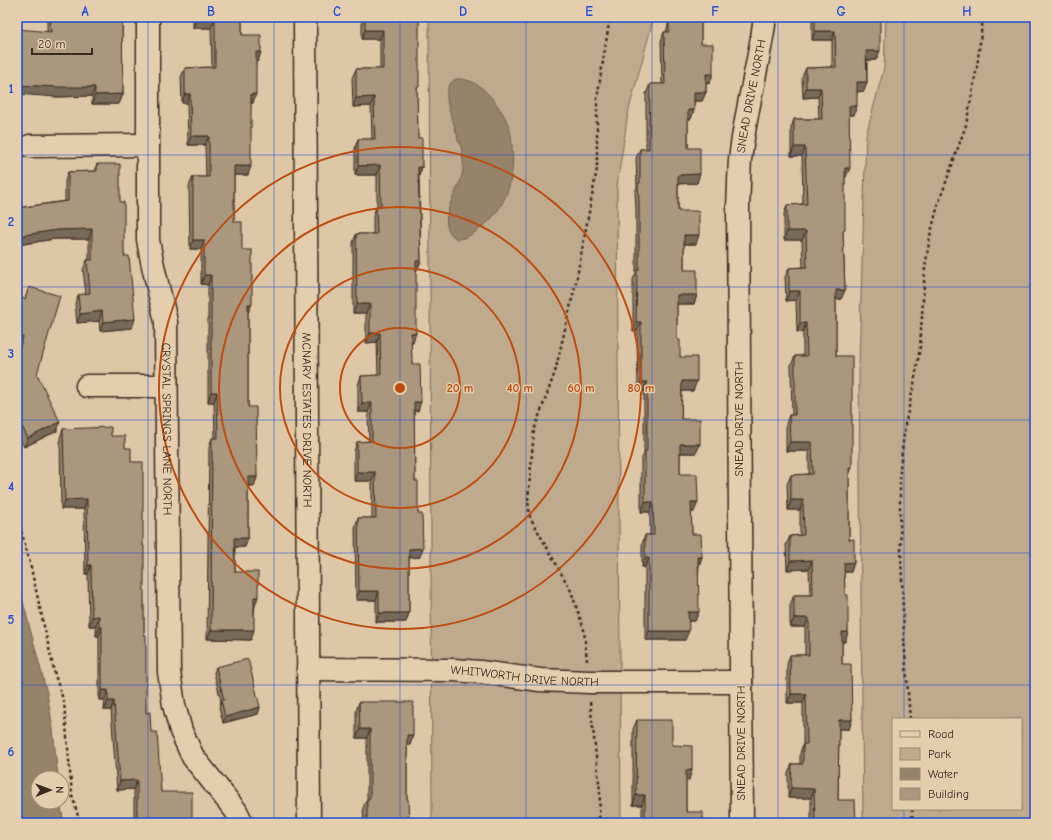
<svg xmlns="http://www.w3.org/2000/svg" width="1052" height="840" font-family="'Comic Neue',sans-serif">
  <style>
    .green { fill: #bfaa8e; stroke: #7d6a56; fill-rule: evenodd }
    .water { fill: #96836b; stroke: #725f4c }
    .lines { fill: none; stroke-linecap: round; stroke-linejoin: round }
    .minor-casing { stroke: #3b2a1e; stroke-width: 25 }
    .path { stroke: #3b2a1e; stroke-width: 2.5; stroke-dasharray: 3 3; stroke-linecap: butt }
    .minor { stroke: #e4cead; stroke-width: 22 }
    .wall { fill: #92826c; stroke: #3b2a1e }
    .shaded-wall { fill: #776a58; stroke: #3b2a1e }
    .building { fill: #aa977d; stroke: #3b2a1e }
    .grid { fill: none; stroke: #1d4ed8; stroke-width: 1; stroke-opacity: 0.55 }
    .ring { fill: none; stroke: #bd4d10; stroke-width: 2 }
    .labels { text-anchor: middle; dominant-baseline: central; stroke-width: 3; stroke-linejoin: round; paint-order: stroke }
    .street-label { font-size: 12px; fill: #3b2a1e; stroke: #e4cead }
    .centre { fill: #bd4d10; stroke: #e4cead; stroke-width: 2 }
    .ring-label { font-size: 12px; text-anchor: middle; font-weight: bold; fill: #bd4d10; stroke: #e4cead; stroke-width: 3; stroke-linejoin: round; paint-order: stroke }
    .neatline { fill: none; stroke: #1d4ed8; stroke-width: 1.5 }
    .grid-label { font-size: 13px; text-anchor: middle; font-weight: bold; fill: #1d4ed8 }
  </style>
  <rect width="100%" height="100%" fill="#ddc7a7"/>
  <filter id="ink" filterUnits="userSpaceOnUse"><feTurbulence type="fractalNoise" baseFrequency=".025" numOctaves="2"/><feDisplacementMap in="SourceGraphic" scale="8" xChannelSelector="R" yChannelSelector="G"/><feConvolveMatrix kernelMatrix="1 2 1 2 8 2 1 2 1" color-interpolation-filters="sRGB"/></filter>
  <g filter="url(#ink)">
    <path class="green" d="M 429,17 L 652,17 L 652,24 L 628,113 L 617,186 L 621,823 L 432,823 Z
      M 886,17 L 1035,17 L 1035,823 L 863,823 L 859,363 L 866,135 L 884,68 ZM 893,719 L 1021,719 L 1021,809 L 893,809 Z"/>
    <path class="water" d="M 456,79 C 472,78 485,89 494,101 C 499,108 504,114 507,122 C 511,130 512,140 512,149 C 515,179 506,209 481,228 C 474,233 466,239 457,239 C 431,223 461,190 463,170 C 464,161 462,151 460,142 L 459,143 L 457,137 L 458,136 L 454,128 L 455,127 C 450,114 439,87 456,79 Z
      M 17,579 L 47,693 L 53,729 L 58,778 L 38,778 L 38,802 L 60,802 L 64,823 L 17,823 Z"/>
    <g class="lines">
      <g class="minor-casing">
        <g id="minor">
          <path id="s1" d="M 148,17 L 148,239 C 152,267 160,293 166,322 L 169,672 L 174,705 L 181,731 L 193,757 L 236,811 L 242,823"/>
          <path id="s2" d="M 305,17 L 309,823"/>
          <path d="M 30,146 L 148,145"/>
          <path d="M 87,386 L 166,386"/>
          <path id="s3" d="M 308,669 L 454,670 L 480,672 L 540,680 L 589,682 L 741,682"/>
          <path id="s4" d="M 742,823 L 738,206 C 739,191 739,175 740,160 C 745,112 759,65 765,17"/>
        </g>
      </g>
      <path class="path" d="M 17,520 L 21,530 L 29,559 L 55,675 L 64,702 L 72,795 L 80,823
        M 587,661 L 584,630 L 571,591 L 530,517 L 528,501 L 534,430 L 555,372 L 576,282 L 597,169 L 597,99 L 610,17
        M 590,702 L 600,792 L 599,823
        M 910,719 L 904,640 L 900,521 L 900,468 L 905,425 L 914,384 L 920,347 L 925,268 L 930,236 L 938,205 L 966,125 L 977,67 L 983,17
        M 912,809 L 913,823"/>
      <use href="#minor" class="minor"/>
    </g>
    <path class="wall" d="M 47,17 L 122,17 L 123,94 L 119,104 L 92,104 L 92,96 L 56,97 L 47,31 Z
      M 193,17 L 242,17 L 242,35 L 261,52 L 258,61 L 256,62 L 253,103 L 251,103 L 248,175 L 234,175 L 234,222 L 242,250 L 248,313 L 248,407 L 257,477 L 254,486 L 248,486 L 248,538 L 245,547 L 235,547 L 235,572 L 255,606 L 251,640 L 207,639 L 209,447 L 212,438 L 215,438 L 214,402 L 208,402 L 208,285 L 201,284 L 201,249 L 190,249 L 189,186 L 193,177 L 206,177 L 205,145 L 188,145 L 187,103 L 182,103 L 181,77 L 185,68 L 212,67 L 211,28 L 193,28 Z
      M 362,17 L 419,17 L 417,92 L 418,138 L 422,167 L 419,176 L 421,261 L 417,270 L 416,270 L 413,342 L 411,342 L 412,364 L 418,411 L 414,411 L 415,481 L 418,514 L 420,557 L 409,558 L 409,613 L 406,622 L 376,622 L 376,600 L 356,600 L 355,527 L 358,518 L 372,518 L 372,481 L 354,481 L 354,451 L 357,442 L 369,441 L 368,412 L 358,412 L 358,385 L 361,376 L 378,375 L 377,342 L 366,343 L 366,313 L 353,313 L 353,243 L 356,234 L 373,234 L 373,216 L 376,207 L 377,207 L 377,175 L 355,175 L 355,148 L 358,139 L 372,139 L 371,106 L 353,107 L 352,78 L 356,69 L 380,69 L 380,39 L 362,39 Z
      M 677,17 L 717,17 L 716,20 L 701,19 L 701,44 L 710,83 L 706,84 L 706,92 L 702,101 L 694,101 L 694,110 L 691,119 L 688,119 L 688,148 L 697,183 L 678,184 L 678,211 L 696,244 L 684,244 L 684,270 L 697,295 L 694,304 L 677,304 L 677,340 L 680,357 L 693,391 L 682,391 L 681,419 L 700,444 L 696,453 L 680,453 L 680,474 L 694,512 L 691,512 L 692,534 L 702,557 L 699,566 L 695,621 L 689,621 L 685,640 L 645,640 L 645,567 L 642,567 L 642,544 L 645,535 L 650,535 L 650,512 L 641,512 L 641,460 L 644,454 L 644,391 L 638,391 L 637,331 L 633,331 L 633,279 L 636,273 L 636,211 L 635,192 L 637,187 L 636,158 L 640,149 L 646,149 L 646,94 L 650,84 L 662,84 L 661,41 L 664,32 L 666,32 L 669,21 L 677,21 Z
      M 812,17 L 880,17 L 876,60 L 867,60 L 867,82 L 864,91 L 857,92 L 854,115 L 849,115 L 846,177 L 845,177 L 843,234 L 845,290 L 841,299 L 836,299 L 836,356 L 849,476 L 849,540 L 854,562 L 851,572 L 844,572 L 845,595 L 848,632 L 845,642 L 842,642 L 842,664 L 852,720 L 849,729 L 839,729 L 838,800 L 856,823 L 811,823 L 811,798 L 788,798 L 788,773 L 792,764 L 800,764 L 800,753 L 803,744 L 803,703 L 787,703 L 787,664 L 790,655 L 805,655 L 805,627 L 790,627 L 790,605 L 794,595 L 810,595 L 809,569 L 787,570 L 786,545 L 790,536 L 800,535 L 800,510 L 788,510 L 787,484 L 791,475 L 809,474 L 809,451 L 786,451 L 786,424 L 789,415 L 792,415 L 791,365 L 795,356 L 803,356 L 803,332 L 797,332 L 796,300 L 786,301 L 785,277 L 789,268 L 803,267 L 802,240 L 784,240 L 784,214 L 787,205 L 803,204 L 802,156 L 791,156 L 791,128 L 794,119 L 819,119 L 818,97 L 803,98 L 802,77 L 806,68 L 832,67 L 832,40 L 812,40 Z
      M 97,164 L 120,202 L 124,256 L 132,328 L 100,331 L 99,321 L 77,323 L 75,304 L 78,295 L 86,294 L 83,270 L 87,260 L 89,260 L 89,239 L 54,239 L 18,245 L 17,208 L 65,201 L 65,181 L 68,172 L 94,171 Z
      M 29,287 L 37,374 L 57,431 L 24,447 L 17,433 L 17,355 L 20,347 L 17,346 L 17,296 L 25,299 Z
      M 63,429 L 111,436 L 125,448 L 131,462 L 143,546 L 144,635 L 146,713 L 151,732 L 161,792 L 192,823 L 134,823 L 134,789 L 117,790 L 111,710 L 104,710 L 105,700 L 99,700 L 99,636 L 96,636 L 96,626 L 89,626 L 88,574 L 85,574 L 84,509 L 61,509 L 60,438 Z
      M 216,667 L 260,707 L 258,714 L 223,723 L 219,707 L 221,701 L 214,673 Z
      M 359,702 L 413,735 L 410,745 L 407,745 L 407,799 L 409,823 L 364,823 L 363,808 L 367,799 L 367,738 L 356,738 L 356,711 Z
      M 637,720 L 672,745 L 689,780 L 686,780 L 686,812 L 703,823 L 642,823 L 642,805 L 633,805 L 633,729 Z"/>
    <path class="shaded-wall" d="M 698,17 L 717,17 L 716,20 L 697,19 Z
      M 196,19 L 215,19 L 211,28 L 193,28 Z
      M 365,30 L 383,30 L 380,39 L 362,39 Z
      M 815,31 L 835,31 L 832,40 L 812,40 Z
      M 866,51 L 880,51 L 876,60 L 863,60 Z
      M 256,52 L 261,52 L 258,61 L 252,62 Z
      M 706,74 L 713,74 L 710,83 L 702,84 Z
      M 857,82 L 867,82 L 864,91 L 854,92 Z
      M 17,85 L 95,87 L 92,96 L 56,97 L 17,94 Z
      M 806,88 L 821,88 L 818,97 L 803,98 Z
      M 694,92 L 706,92 L 702,101 L 691,101 Z
      M 123,94 L 119,104 L 92,104 L 95,95 Z
      M 185,94 L 190,94 L 187,103 L 182,103 Z
      M 251,94 L 256,94 L 253,103 L 247,103 Z
      M 374,97 L 371,106 L 353,107 L 356,98 Z
      M 849,106 L 857,106 L 854,115 L 846,115 Z
      M 688,110 L 694,110 L 691,119 L 685,119 Z
      M 191,136 L 209,136 L 205,145 L 188,145 Z
      M 794,147 L 805,147 L 802,156 L 791,156 Z
      M 380,165 L 377,175 L 355,175 L 358,166 Z
      M 234,166 L 251,166 L 248,175 L 230,175 Z
      M 418,167 L 422,167 L 419,176 Z
      M 845,168 L 850,168 L 846,177 L 841,177 Z
      M 700,174 L 697,183 L 674,184 L 678,175 Z
      M 92,229 L 89,239 L 54,239 L 17,245 L 17,236 L 57,230 Z
      M 787,231 L 806,231 L 802,240 L 784,240 Z
      M 684,235 L 699,235 L 696,244 L 681,244 Z
      M 193,240 L 204,240 L 201,249 L 190,249 Z
      M 416,261 L 421,261 L 417,270 L 412,270 Z
      M 204,275 L 211,275 L 208,285 L 201,284 Z
      M 836,290 L 845,290 L 841,299 L 833,299 Z
      M 789,291 L 800,291 L 796,300 L 786,301 Z
      M 677,295 L 697,295 L 694,304 L 674,304 Z
      M 248,304 L 252,304 L 248,313 L 244,313 Z
      M 357,304 L 370,304 L 366,313 L 353,313 Z
      M 102,311 L 99,321 L 77,323 L 80,314 Z
      M 135,319 L 132,328 L 100,331 L 103,322 Z
      M 636,322 L 641,322 L 637,331 L 633,331 Z
      M 800,323 L 806,323 L 803,332 L 797,332 Z
      M 370,333 L 380,333 L 377,342 L 366,343 Z
      M 411,333 L 416,333 L 413,342 L 407,342 Z
      M 682,381 L 697,381 L 693,391 L 678,391 Z
      M 641,382 L 647,382 L 644,391 L 638,391 Z
      M 211,392 L 217,392 L 214,402 L 208,402 Z
      M 414,402 L 421,402 L 418,411 L 411,411 Z
      M 362,403 L 372,403 L 368,412 L 358,412 Z
      M 60,422 L 57,431 L 24,447 L 28,438 Z
      M 790,442 L 812,442 L 809,451 L 786,451 Z
      M 680,444 L 700,444 L 696,453 L 676,453 Z
      M 849,467 L 852,467 L 849,476 Z
      M 357,472 L 375,472 L 372,481 L 354,481 Z
      M 248,477 L 257,477 L 254,486 L 245,486 Z
      M 87,499 L 84,509 L 61,509 L 65,500 Z
      M 791,500 L 803,500 L 800,510 L 788,510 Z
      M 645,502 L 653,502 L 650,512 L 641,512 Z
      M 691,502 L 698,502 L 694,512 L 688,512 Z
      M 234,538 L 248,538 L 245,547 L 231,547 Z
      M 423,548 L 420,557 L 406,558 L 409,549 Z
      M 698,557 L 702,557 L 698,567 Z
      M 645,558 L 649,558 L 645,567 L 642,567 Z
      M 812,560 L 809,569 L 787,570 L 790,561 Z
      M 854,562 L 851,572 L 841,572 L 844,563 Z
      M 88,565 L 91,565 L 88,574 L 85,574 Z
      M 359,591 L 379,591 L 376,600 L 356,600 Z
      M 254,597 L 258,597 L 255,606 L 251,606 Z
      M 688,612 L 699,612 L 695,621 L 685,621 Z
      M 379,613 L 409,613 L 406,622 L 376,622 Z
      M 99,616 L 96,626 L 89,626 L 92,617 Z
      M 794,618 L 809,618 L 805,627 L 790,627 Z
      M 99,627 L 102,627 L 99,636 L 96,636 Z
      M 211,630 L 254,630 L 251,640 L 207,639 Z
      M 649,631 L 689,631 L 685,640 L 645,640 Z
      M 842,632 L 848,632 L 845,642 L 838,642 Z
      M 102,690 L 108,690 L 105,700 L 99,700 Z
      M 791,694 L 806,694 L 803,703 L 787,703 Z
      M 108,701 L 114,701 L 111,710 L 104,710 Z
      M 260,707 L 258,714 L 223,723 L 225,717 Z
      M 839,720 L 852,720 L 849,729 L 836,729 Z
      M 360,729 L 370,729 L 367,738 L 356,738 Z
      M 407,735 L 413,735 L 410,745 L 404,745 Z
      M 686,770 L 692,770 L 689,780 L 682,780 Z
      M 137,780 L 134,789 L 117,790 L 120,781 Z
      M 791,788 L 814,789 L 811,798 L 788,798 Z
      M 636,795 L 645,795 L 642,805 L 633,805 Z
      M 137,821 L 144,821 L 143,823 L 137,823 Z"/>
    <path class="building" d="M 50,17 L 122,17 L 123,94 L 95,95 L 95,87 L 60,87 L 17,85 L 17,29 L 51,32 Z
      M 196,17 L 242,17 L 242,35 L 261,35 L 261,52 L 256,52 L 256,94 L 251,94 L 251,166 L 234,166 L 234,222 L 242,222 L 242,250 L 252,250 L 252,304 L 248,304 L 248,407 L 256,407 L 257,477 L 248,477 L 248,538 L 234,538 L 235,572 L 258,572 L 258,597 L 254,597 L 254,630 L 211,630 L 212,438 L 218,438 L 217,392 L 211,392 L 211,275 L 204,275 L 204,240 L 193,240 L 193,177 L 209,177 L 209,136 L 191,136 L 190,94 L 185,94 L 185,68 L 215,67 L 215,19 L 196,19 Z
      M 365,17 L 419,17 L 419,87 L 417,87 L 418,138 L 422,138 L 422,167 L 418,167 L 421,261 L 416,261 L 416,333 L 411,333 L 412,364 L 420,364 L 421,402 L 414,402 L 415,481 L 418,481 L 418,514 L 422,514 L 423,548 L 409,549 L 409,613 L 379,613 L 379,591 L 359,591 L 358,518 L 376,518 L 375,472 L 357,472 L 357,442 L 372,441 L 372,403 L 362,403 L 361,376 L 381,375 L 380,333 L 370,333 L 370,304 L 357,304 L 356,234 L 377,234 L 376,207 L 381,206 L 380,165 L 358,166 L 358,139 L 375,139 L 374,97 L 356,98 L 356,69 L 383,69 L 383,30 L 365,30 Z
      M 680,17 L 701,17 L 701,44 L 713,44 L 713,74 L 706,74 L 706,92 L 694,92 L 694,110 L 688,110 L 688,148 L 700,148 L 700,174 L 678,175 L 678,211 L 699,211 L 699,235 L 684,235 L 684,270 L 697,270 L 697,295 L 677,295 L 677,340 L 680,340 L 680,357 L 697,357 L 697,381 L 682,381 L 681,419 L 700,419 L 700,444 L 680,444 L 680,474 L 697,474 L 698,502 L 691,502 L 692,534 L 701,534 L 702,557 L 698,557 L 699,612 L 688,612 L 689,631 L 649,631 L 649,558 L 645,558 L 645,535 L 654,535 L 653,502 L 645,502 L 645,451 L 647,451 L 647,382 L 641,382 L 641,322 L 636,322 L 637,270 L 639,270 L 639,202 L 638,183 L 640,183 L 640,149 L 649,149 L 650,84 L 665,84 L 664,32 L 669,32 L 669,21 L 680,21 Z
      M 815,17 L 880,17 L 880,51 L 866,51 L 867,82 L 857,82 L 857,106 L 849,106 L 850,168 L 845,168 L 845,230 L 843,231 L 845,290 L 836,290 L 836,356 L 852,356 L 852,467 L 849,467 L 849,540 L 854,539 L 854,562 L 844,563 L 845,595 L 848,595 L 848,632 L 842,632 L 842,664 L 851,664 L 852,720 L 839,720 L 838,800 L 855,800 L 856,823 L 815,823 L 814,789 L 791,788 L 792,764 L 803,764 L 803,744 L 807,744 L 806,694 L 791,694 L 790,655 L 809,655 L 809,618 L 794,618 L 794,595 L 813,595 L 812,560 L 790,561 L 790,536 L 804,535 L 803,500 L 791,500 L 791,475 L 813,474 L 812,442 L 790,442 L 789,415 L 795,415 L 795,356 L 807,356 L 806,323 L 800,323 L 800,291 L 789,291 L 789,268 L 807,267 L 806,231 L 787,231 L 787,205 L 807,204 L 805,147 L 794,147 L 794,119 L 822,119 L 821,88 L 806,88 L 806,68 L 836,67 L 835,31 L 815,31 Z
      M 97,164 L 120,164 L 120,202 L 124,202 L 124,256 L 129,256 L 135,319 L 103,322 L 102,311 L 80,314 L 78,295 L 90,293 L 87,260 L 92,260 L 92,229 L 57,230 L 17,236 L 17,208 L 68,201 L 68,172 L 97,171 Z
      M 29,287 L 60,296 L 37,374 L 60,422 L 28,438 L 17,417 L 17,357 L 23,337 L 17,336 L 17,296 L 25,299 Z
      M 111,427 L 111,436 L 125,436 L 125,448 L 131,448 L 131,462 L 143,462 L 143,546 L 144,546 L 144,635 L 146,635 L 146,713 L 150,712 L 151,732 L 157,732 L 161,792 L 192,792 L 192,823 L 144,823 L 144,821 L 137,821 L 137,780 L 120,781 L 114,701 L 108,701 L 108,690 L 102,690 L 102,627 L 99,627 L 99,616 L 92,617 L 91,565 L 88,565 L 87,499 L 65,500 L 63,429 Z
      M 248,659 L 260,707 L 225,717 L 221,700 L 224,700 L 216,667 Z
      M 359,702 L 413,702 L 413,735 L 407,735 L 407,799 L 408,799 L 409,823 L 367,823 L 367,799 L 370,799 L 370,729 L 360,729 Z
      M 637,720 L 672,720 L 672,745 L 692,746 L 692,770 L 686,770 L 686,812 L 703,812 L 703,823 L 645,823 L 645,795 L 636,795 Z"/>
  </g>
  <path class="grid" d="M 148,17 L 148,823M 274,17 L 274,823M 400,17 L 400,823M 526,17 L 526,823M 652,17 L 652,823M 778,17 L 778,823M 904,17 L 904,719M 17,155 L 1035,155M 17,287 L 1035,287M 17,420 L 1035,420M 17,553 L 1035,553M 17,685 L 1035,685M 904,809 L 904,823"/>
  <g class="ring">
    <circle cx="400" cy="388" r="60"/>
    <circle cx="400" cy="388" r="120"/>
    <circle cx="400" cy="388" r="181"/>
    <circle cx="400" cy="388" r="241"/>
  </g>
  <g class="labels">
    <g class="street-label">
      <text stroke="none"><textPath href="#s4" startOffset="728">SNEAD DRIVE NORTH</textPath></text>
      <text transform="translate(739 419) rotate(-90)">SNEAD DRIVE NORTH</text>
      <text stroke="none"><textPath href="#s2" startOffset="403">MCNARY ESTATES DRIVE NORTH</textPath></text>
      <text stroke="none"><textPath href="#s1" startOffset="414">CRYSTAL SPRINGS LANE NORTH</textPath></text>
      <text stroke="none"><textPath href="#s3" startOffset="217">WHITWORTH DRIVE NORTH</textPath></text>
      <text transform="translate(741 743) rotate(-90)">SNEAD DRIVE NORTH</text>
    </g>
  </g>
  <circle cx="400" cy="388" r="6" class="centre"/>
  <g class="ring-label">
    <text x="460" y="392">20 m</text>
    <text x="520" y="392">40 m</text>
    <text x="581" y="392">60 m</text>
    <text x="641" y="392">80 m</text>
  </g>
  <rect width="1052" height="840" fill="none" stroke="#e4cead" stroke-width="44"/>
  <rect x="892" y="718" width="130" height="92" fill="#e4cead" stroke="#a08c74"/>
  <rect x="900" y="731" width="20" height="6" fill="#e4cead" stroke="#a08c74"/>
  <text x="928" y="738" font-size="12" fill="#3b2a1e">Road</text>
  <rect x="900" y="748" width="20" height="12" fill="#bfaa8e" stroke="#a08c74"/>
  <text x="928" y="758" font-size="12" fill="#3b2a1e">Park</text>
  <rect x="900" y="768" width="20" height="12" fill="#96836b" stroke="#a08c74"/>
  <text x="928" y="778" font-size="12" fill="#3b2a1e">Water</text>
  <rect x="900" y="788" width="20" height="12" fill="#aa977d" stroke="#a08c74"/>
  <text x="928" y="798" font-size="12" fill="#3b2a1e">Building</text>
  <g transform="translate(50 790) rotate(89)"><circle r="19" fill="#e4cead" stroke="#a08c74"/>
  <path d="M0-3L7 15L0 10L-7 15Z" fill="#3b2a1e"/>
  <text y="-6" font-size="11" font-weight="bold" text-anchor="middle" fill="#3b2a1e">N</text>
  </g>
  <path d="M32 48v6h60v-6" fill="none" stroke="#3b2a1e" stroke-width="2"/>
  <text x="38" y="48" font-size="12" fill="#3b2a1e" stroke="#e4cead" stroke-width="3" paint-order="stroke">20 m</text>
  <rect x="22" y="22" width="1008" height="796" class="neatline"/>
  <g class="grid-label">
    <text x="85" y="16">A</text>
    <text x="211" y="16">B</text>
    <text x="337" y="16">C</text>
    <text x="463" y="16">D</text>
    <text x="589" y="16">E</text>
    <text x="715" y="16">F</text>
    <text x="841" y="16">G</text>
    <text x="967" y="16">H</text>
    <text x="11" y="93">1</text>
    <text x="11" y="226">2</text>
    <text x="11" y="358">3</text>
    <text x="11" y="491">4</text>
    <text x="11" y="624">5</text>
    <text x="11" y="756">6</text>
  </g>
</svg>
